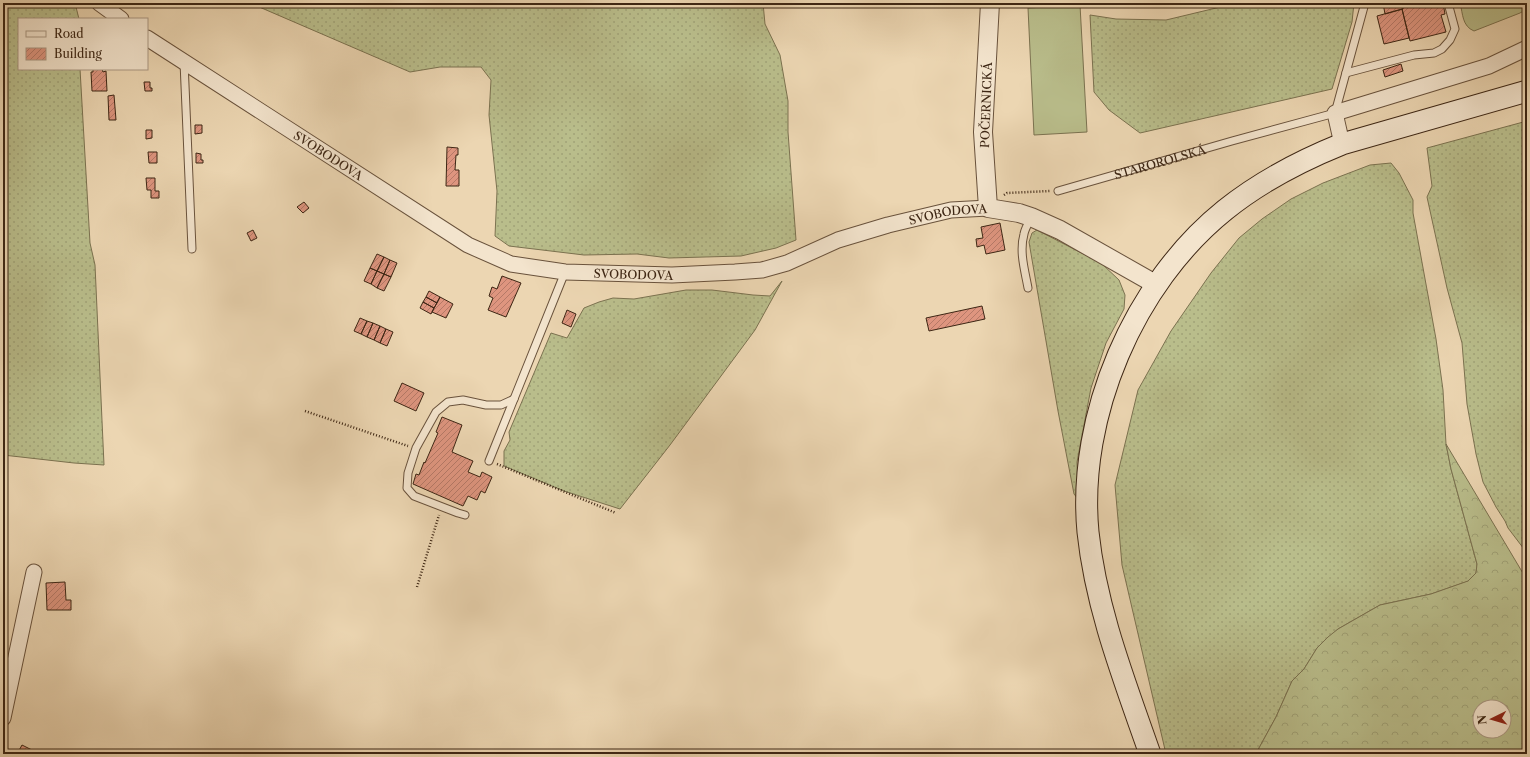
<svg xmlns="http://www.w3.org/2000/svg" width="1530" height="757" font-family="'Libre Caslon Text',serif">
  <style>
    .grass { fill: url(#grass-dots); stroke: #7b7250 }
    .forest { fill: url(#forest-crowns); stroke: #7b7250; fill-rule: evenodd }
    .pitch { fill: #b9bd8b; stroke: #7b7250 }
    .water { fill: url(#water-rules); stroke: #747e70 }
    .building { fill: url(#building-hatch); stroke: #3d2614 }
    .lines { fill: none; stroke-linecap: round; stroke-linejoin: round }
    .service-casing { stroke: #69523c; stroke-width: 9 }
    .minor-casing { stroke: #69523c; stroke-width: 17 }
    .tertiary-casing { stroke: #69523c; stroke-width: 20 }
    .secondary-casing { stroke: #3d2614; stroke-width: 23 }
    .path { stroke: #3d2614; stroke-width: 2.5; stroke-dasharray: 1 2; stroke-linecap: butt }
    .service { stroke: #f3e4cd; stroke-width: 7 }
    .minor { stroke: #f3e4cd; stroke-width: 15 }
    .tertiary { stroke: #f3e4cd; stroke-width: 18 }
    .secondary { stroke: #f3e4cd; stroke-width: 21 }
    .labels { text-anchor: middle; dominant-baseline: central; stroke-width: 3; stroke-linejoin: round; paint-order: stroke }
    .street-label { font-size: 12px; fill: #3d2614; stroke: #f3e4cd }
  </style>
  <defs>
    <pattern id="grass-dots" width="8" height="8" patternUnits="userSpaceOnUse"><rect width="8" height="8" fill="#b9bd8b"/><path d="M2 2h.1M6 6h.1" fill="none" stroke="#a0a277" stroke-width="1.8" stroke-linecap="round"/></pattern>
    <pattern id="forest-crowns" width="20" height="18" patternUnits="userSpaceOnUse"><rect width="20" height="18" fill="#b9bd8b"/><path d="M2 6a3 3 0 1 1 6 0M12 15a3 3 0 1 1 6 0" fill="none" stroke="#a0a277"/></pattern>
    <pattern id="water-rules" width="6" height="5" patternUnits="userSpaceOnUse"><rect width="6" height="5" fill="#99b9ad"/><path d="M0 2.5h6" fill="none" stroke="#7e968c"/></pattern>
    <pattern id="building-hatch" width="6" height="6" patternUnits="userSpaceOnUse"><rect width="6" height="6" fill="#de957f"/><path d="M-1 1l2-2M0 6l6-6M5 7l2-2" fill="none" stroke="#b57967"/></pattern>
  </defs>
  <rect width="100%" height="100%" fill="#ecd6b2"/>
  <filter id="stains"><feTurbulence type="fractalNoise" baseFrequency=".005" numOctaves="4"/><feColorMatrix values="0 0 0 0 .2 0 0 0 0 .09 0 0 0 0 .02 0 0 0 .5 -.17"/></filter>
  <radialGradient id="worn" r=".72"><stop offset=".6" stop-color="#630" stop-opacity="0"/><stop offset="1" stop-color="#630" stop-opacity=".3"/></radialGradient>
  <path class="grass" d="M 3,3 L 75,3 L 79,19 L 19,19 L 19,69 L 80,69 L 90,243 L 95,265 L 104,465 L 74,463 L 3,455 Z
    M 250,3 L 763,3 L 765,24 L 780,55 L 788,101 L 788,132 L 796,240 L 776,248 L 741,256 L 669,258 L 637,254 L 584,255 L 509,246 L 495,236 L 497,191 L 489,115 L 491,80 L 481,67 L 440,67 L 410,72 Z
    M 1237,3 L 1354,3 L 1352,22 L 1332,89 L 1140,133 L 1109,110 L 1094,92 L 1090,15 L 1116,19 L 1166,20 Z
    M 1527,121 L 1527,553 L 1508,528 L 1505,521 L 1496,507 L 1483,482 L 1476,454 L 1467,404 L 1462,343 L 1447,288 L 1427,197 L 1432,186 L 1427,148 Z
    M 1391,163 L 1399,173 L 1413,200 L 1413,213 L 1436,339 L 1443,390 L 1446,444 L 1451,469 L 1477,564 L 1476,573 L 1469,581 L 1431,594 L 1380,605 L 1338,629 L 1317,648 L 1304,669 L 1292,681 L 1276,717 L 1259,748 L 1257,754 L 1166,754 L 1122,565 L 1115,485 L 1138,390 L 1171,331 L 1211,273 L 1239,238 L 1262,219 L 1291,199 L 1323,183 L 1370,165 Z
    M 1037,230 L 1101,263 L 1119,280 L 1125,295 L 1124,309 L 1106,343 L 1091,388 L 1077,462 L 1078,499 L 1074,494 L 1058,411 L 1029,242 L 1032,233 Z
    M 782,281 L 755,330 L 670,445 L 620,509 L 564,491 L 504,466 L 504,451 L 510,440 L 509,432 L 551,333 L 567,338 L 584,308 L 599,302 L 613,298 L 634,299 L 686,290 L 712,290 L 753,295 L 770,296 Z"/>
  <path class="forest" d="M 1446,444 L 1527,580 L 1527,754 L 1257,754 L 1259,748 L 1276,717 L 1292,681 L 1304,669 L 1317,648 L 1328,637 L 1338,629 L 1380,605 L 1431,594 L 1468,581 L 1476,573 L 1477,564 L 1451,469 ZM 1480,707 L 1504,707 L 1504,731 L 1480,731 Z"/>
  <path class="pitch" d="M 1460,3 L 1527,3 L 1527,9 L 1520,13 L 1474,31 C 1462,26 1463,14 1460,3 Z
    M 1080,5 L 1087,132 L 1034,135 L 1028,8 Z"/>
  <path class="water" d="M 1146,3 L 1191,3 C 1178,7 1159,10 1146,3 Z"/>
  <path class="building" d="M 1383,3 L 1402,3 L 1403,9 L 1385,14 Z
    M 1402,3 L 1443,3 L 1445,14 L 1441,15 L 1446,32 L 1410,41 L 1402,9 L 1403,9 Z
    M 1402,9 L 1409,38 L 1384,44 L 1377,16 Z
    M 1401,64 L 1403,71 L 1385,77 L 1383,70 Z
    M 93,69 L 102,69 L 103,72 L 106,71 L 107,91 L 92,91 L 91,72 L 93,72 Z
    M 144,82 L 150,82 L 150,88 L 152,88 L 152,91 L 145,91 Z
    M 114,95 L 116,120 L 109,120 L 108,96 Z
    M 195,125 L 202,125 L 202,133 L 195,134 Z
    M 146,130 L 152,130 L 152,138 L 146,139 Z
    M 447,147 L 458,148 L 458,155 L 456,155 L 455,170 L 459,170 L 459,186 L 446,186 Z
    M 148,152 L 157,152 L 157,163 L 149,163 Z
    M 196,153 L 201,154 L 201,160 L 203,160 L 203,163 L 196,163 Z
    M 146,178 L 155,178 L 155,191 L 159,191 L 159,198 L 151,198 L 151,190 L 147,190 Z
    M 304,202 L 309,208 L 303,213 L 297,207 Z
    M 1000,223 L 1005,250 L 986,254 L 984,245 L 977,247 L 976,239 L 983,238 L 981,227 Z
    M 253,230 L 257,238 L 251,241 L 247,233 Z
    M 377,254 L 384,257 L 377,271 L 370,268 Z
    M 384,257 L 390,260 L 384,274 L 377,271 Z
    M 390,260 L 397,263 L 391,277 L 384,274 Z
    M 370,268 L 377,271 L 371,284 L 364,281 Z
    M 377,271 L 384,274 L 377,288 L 371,284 Z
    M 384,274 L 391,277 L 384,291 L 377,288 Z
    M 502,276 L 521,283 L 506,317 L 488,310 L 493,298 L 489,296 L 492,287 L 497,289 Z
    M 429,291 L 440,297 L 437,303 L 426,297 Z
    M 426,297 L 437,303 L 434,308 L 423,302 Z
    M 440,297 L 453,304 L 446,318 L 432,312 Z
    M 423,302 L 434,308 L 431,314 L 420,308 Z
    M 982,306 L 985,319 L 929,331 L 926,318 Z
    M 567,310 L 576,314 L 571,327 L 562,323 Z
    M 360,318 L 367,321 L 361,334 L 354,331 Z
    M 367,321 L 373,323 L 367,337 L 361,334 Z
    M 373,323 L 380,326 L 374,340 L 367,337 Z
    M 380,326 L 386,329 L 380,343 L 374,340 Z
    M 386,329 L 393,332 L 387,346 L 380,343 Z
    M 402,383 L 424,393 L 416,411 L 394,401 Z
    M 442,417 L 462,425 L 452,452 L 473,461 L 468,472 L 480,477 L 482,472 L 492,477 L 485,493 L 481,491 L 477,500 L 468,496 L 463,506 L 413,484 L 416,474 L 419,475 L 424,462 L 425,463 L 438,433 L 436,432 Z
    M 65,582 L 66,600 L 71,600 L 71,610 L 47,610 L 46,583 Z
    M 22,745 L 38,753 L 38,754 L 17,754 Z"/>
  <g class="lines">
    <g class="service-casing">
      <g id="service">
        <path d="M 184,62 L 192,249"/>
        <path d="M 1346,73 L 1414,55 L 1434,53 L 1442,49 L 1450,40 L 1455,29 L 1448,3"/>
        <path id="s1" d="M 1058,191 L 1232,141 L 1335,113 L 1365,3"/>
        <path d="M 1028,288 C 1025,271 1019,252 1024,234 C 1025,228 1029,223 1031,217"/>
        <path d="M 489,461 L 565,272"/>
        <path d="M 465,515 L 458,513 L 414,496 L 407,488 L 408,473 L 416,448 L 436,412 L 448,402 L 463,400 L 486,405 L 501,405 L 514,399"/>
      </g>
    </g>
    <g class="minor-casing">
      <g id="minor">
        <path d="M 99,3 L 121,19"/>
        <path id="s2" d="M 147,38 L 468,245 L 511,264 L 565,272 L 672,275 L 735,272 L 762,270 L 787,263 L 838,240 L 888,225 L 951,210 L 988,208"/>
        <path d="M 1342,144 L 1335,113 L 1489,66 L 1527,48"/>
        <path d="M 3,718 L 34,572"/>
      </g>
    </g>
    <g class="tertiary-casing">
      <path id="tertiary" d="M 990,3 L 983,132 L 988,208 L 1019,213 L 1031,217 L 1060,230 L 1157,285"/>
    </g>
    <g class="secondary-casing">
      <path id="secondary" d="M 1150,754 C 1125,682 1096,609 1088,532 C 1077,416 1134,283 1225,210 C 1261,181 1300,161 1342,144 L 1527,91"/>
    </g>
    <path class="path" d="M 1004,195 L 1007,193 L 1050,191
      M 305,411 L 408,446
      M 497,464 L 616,513
      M 417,587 L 439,515"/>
    <use href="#service" class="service"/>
    <use href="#minor" class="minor"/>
    <use href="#tertiary" class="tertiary"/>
    <use href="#secondary" class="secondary"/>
  </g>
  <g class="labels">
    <g class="street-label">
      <text transform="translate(986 105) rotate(-88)">POČERNICKÁ</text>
      <text stroke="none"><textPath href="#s2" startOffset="216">SVOBODOVA</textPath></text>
      <text stroke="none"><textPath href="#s1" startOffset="106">STAROROLSKÁ</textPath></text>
      <text stroke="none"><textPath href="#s2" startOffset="876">SVOBODOVA</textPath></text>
      <text stroke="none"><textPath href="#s2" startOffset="552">SVOBODOVA</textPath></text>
    </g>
  </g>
  <rect width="1530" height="757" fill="none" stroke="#ecd6b2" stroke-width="16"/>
  <rect x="4" y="4" width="1522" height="749" fill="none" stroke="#3d2614" stroke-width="2"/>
  <rect x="8" y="8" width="1514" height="741" fill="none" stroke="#3d2614"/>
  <rect x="18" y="18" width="130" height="52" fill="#f3e4cd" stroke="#aa9883"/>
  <rect x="26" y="31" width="20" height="6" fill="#f3e4cd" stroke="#aa9883"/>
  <text x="54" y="38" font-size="12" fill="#3d2614">Road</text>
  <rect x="26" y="48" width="20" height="12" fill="url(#building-hatch)" stroke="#aa9883"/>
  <text x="54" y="58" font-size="12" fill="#3d2614">Building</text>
  <g transform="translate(1492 719) rotate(265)"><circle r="19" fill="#f3e4cd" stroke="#aa9883"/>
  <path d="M0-3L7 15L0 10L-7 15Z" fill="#8f2418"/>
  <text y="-6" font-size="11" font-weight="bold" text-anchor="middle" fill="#3d2614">N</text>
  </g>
  <rect width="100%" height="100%" filter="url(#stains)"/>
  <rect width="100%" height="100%" fill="url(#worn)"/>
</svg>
